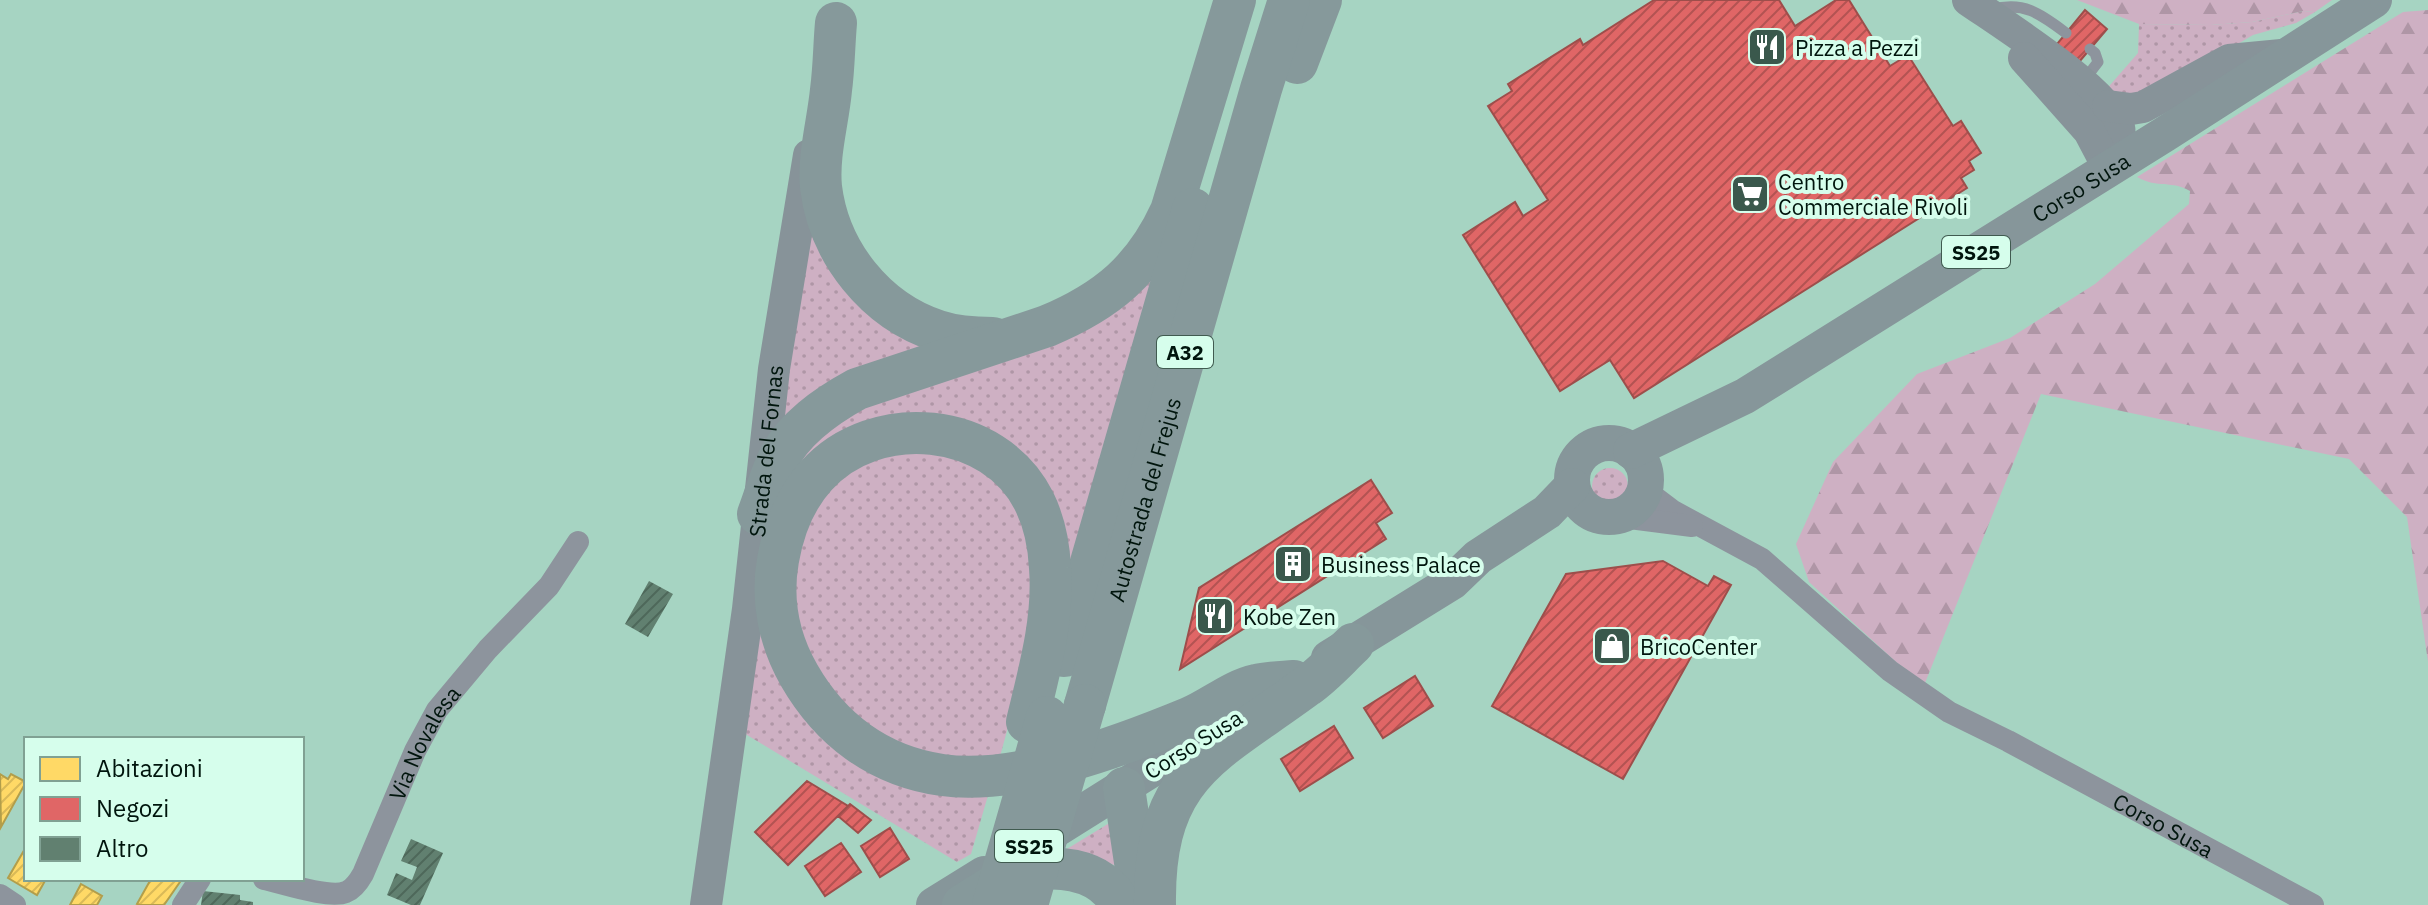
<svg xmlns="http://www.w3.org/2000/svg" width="2428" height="905" font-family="'IBM Plex Sans',sans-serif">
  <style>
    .grass { fill: url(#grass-dots) }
    .forest { fill: url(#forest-firs) }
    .homes { fill: url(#homes-hatch); stroke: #b29e4b; stroke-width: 2 }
    .shops { fill: url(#shops-hatch); stroke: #9d4e4b; stroke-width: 2 }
    .building { fill: url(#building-hatch) }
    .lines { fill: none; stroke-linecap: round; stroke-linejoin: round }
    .lane { stroke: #8d949d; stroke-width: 11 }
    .street { stroke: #8d949d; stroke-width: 22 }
    .secondary { stroke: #879399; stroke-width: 32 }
    .primary { stroke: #86969a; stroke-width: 36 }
    .highway { stroke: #86999b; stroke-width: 42 }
    .highway-bridge { stroke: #86999b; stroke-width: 42 }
    .labels { text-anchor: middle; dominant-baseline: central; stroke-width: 8; stroke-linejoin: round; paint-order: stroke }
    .shield { fill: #d6feec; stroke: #405b50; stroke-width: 2 }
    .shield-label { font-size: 20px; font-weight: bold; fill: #00150d }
    .poi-label { font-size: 22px; fill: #00150d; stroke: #d6feec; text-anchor: start }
    .street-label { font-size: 22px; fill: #00150d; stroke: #d6feec }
  </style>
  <defs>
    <pattern id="grass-dots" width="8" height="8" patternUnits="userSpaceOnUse" patternTransform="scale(2)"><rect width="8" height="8" fill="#ceb0c3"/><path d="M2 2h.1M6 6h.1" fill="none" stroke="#af96a6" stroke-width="1.8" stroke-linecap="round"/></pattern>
    <pattern id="forest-firs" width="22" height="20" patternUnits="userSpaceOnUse" patternTransform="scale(2)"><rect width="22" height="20" fill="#ceb0c3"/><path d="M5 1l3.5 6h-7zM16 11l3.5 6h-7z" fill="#af96a6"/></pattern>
    <pattern id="homes-hatch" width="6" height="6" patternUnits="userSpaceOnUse" patternTransform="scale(2)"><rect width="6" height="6" fill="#ffd966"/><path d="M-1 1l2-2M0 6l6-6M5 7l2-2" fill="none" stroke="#d9b957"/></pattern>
    <pattern id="shops-hatch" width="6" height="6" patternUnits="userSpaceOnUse" patternTransform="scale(2)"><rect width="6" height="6" fill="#e06666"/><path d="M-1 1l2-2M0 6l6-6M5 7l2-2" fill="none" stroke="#b35352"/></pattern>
    <pattern id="building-hatch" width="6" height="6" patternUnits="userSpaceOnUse" patternTransform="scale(2)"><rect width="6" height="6" fill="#618070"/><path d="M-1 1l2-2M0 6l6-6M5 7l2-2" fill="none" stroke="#4e685a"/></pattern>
  </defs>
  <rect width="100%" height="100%" fill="#a6d4c2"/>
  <path class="grass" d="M 2303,11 L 2315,12 L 2296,23 L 2253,35 L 2153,94 L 2104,92 L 2138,53 L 2139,24 L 2210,25 L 2252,22 Z
    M 814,212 L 949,345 L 775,442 Z
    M 1156,267 L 1070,567 L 987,430 L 796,474 L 789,468 L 846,410 Z
    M 912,446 L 986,466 L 1029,518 L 1033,636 L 999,760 L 920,757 L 843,711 L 795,626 L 794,542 L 844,469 Z
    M1592 486a18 18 0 1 1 36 0a18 18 0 1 1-36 0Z
    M 760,604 L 790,692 L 989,792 L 971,854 L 957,862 L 742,732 Z
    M 1111,822 L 1119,867 L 1104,861 L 1057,855 Z"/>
  <path class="forest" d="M 2077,0 L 2332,0 L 2315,12 L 2303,11 L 2252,22 L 2210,25 L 2139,24 Z
    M 2428,10 L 2428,662 L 2407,517 L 2349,459 L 2041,394 L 1925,683 L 1896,662 L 1809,582 L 1796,544 L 1833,462 L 1917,374 L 2010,338 L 2095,284 L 2189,204 L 2190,191 C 2172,180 2158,189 2137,177 L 2403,12 Z"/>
  <path class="homes" d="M 0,774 L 8,779 L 11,774 L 26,782 L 1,827 Z
    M 26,847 L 26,879 L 46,879 L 37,895 L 8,878 Z
    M 151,879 L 182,879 L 164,905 L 140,905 L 137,904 Z
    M 81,884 L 102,896 L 97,905 L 70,905 Z"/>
  <path class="shops" d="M 1654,0 L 1779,0 L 1795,26 L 1836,0 L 1849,0 L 1890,66 L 1908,55 L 1953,126 L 1961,121 L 1981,153 L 1969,161 L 1974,170 L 1961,178 L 1967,188 L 1634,398 L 1610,360 L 1560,391 L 1463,235 L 1515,202 L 1523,216 L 1548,200 L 1488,106 L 1512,91 L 1508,84 L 1580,39 L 1583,45 Z
    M 2085,10 L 2107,29 L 2079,62 L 2057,44 Z
    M 1371,480 L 1392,513 L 1376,523 L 1386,539 L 1180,669 L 1199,588 Z
    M 1663,561 L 1708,586 L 1714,576 L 1731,585 L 1623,779 L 1492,706 L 1566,574 Z
    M 1415,676 L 1433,706 L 1383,738 L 1364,708 Z
    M 1334,726 L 1353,758 L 1300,791 L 1281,759 Z
    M 807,781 L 848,806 L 788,865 L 755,832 Z
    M 850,804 L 871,820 L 858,833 L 838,816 Z
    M 890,828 L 909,859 L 880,877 L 861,846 Z
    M 841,843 L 861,872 L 825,896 L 805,866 Z"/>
  <path class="building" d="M 649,581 L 673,594 L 648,637 L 625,624 Z
    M 411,839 L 443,853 L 420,905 L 411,905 L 387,895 L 396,873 L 412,880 L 417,867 L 401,861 Z
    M 203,891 L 240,895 L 240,900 L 253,902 L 253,905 L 201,905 Z"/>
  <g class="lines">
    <path class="lane" d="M 1992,10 C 2023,0 2042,15 2066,33
      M 2085,79 L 2098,62 L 2095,53 L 2090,49"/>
    <g class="street">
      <path id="s1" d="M 1644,489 L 1673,511 L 1762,559 L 1890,671 L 1949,712 L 2008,741 L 2313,905"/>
      <path d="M 1614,516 L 1692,526"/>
      <path id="s2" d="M 264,879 C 283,883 329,899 346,892 C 354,889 359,881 363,874 L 415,751 L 437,710 L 488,649 L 549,586 L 578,542"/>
      <path d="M 0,895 L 15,905"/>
      <path d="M 183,905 L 200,879"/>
    </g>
    <g class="secondary">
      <path d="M 1968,0 C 2001,23 2109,91 2119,127 C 2122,140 2113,157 2109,169"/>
      <path d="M 2024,58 L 2089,131 L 2109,169"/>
      <path d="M 2108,106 L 2131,109 L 2143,107 L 2229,60 L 2292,54"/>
      <path id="s3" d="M 706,905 L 748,609 L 774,369 L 809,155"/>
    </g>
    <g class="primary">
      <circle cx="1609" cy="480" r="37"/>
      <path id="s4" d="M 1631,451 L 1745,396 L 2165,134 L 2374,0"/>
      <path d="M 1329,658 L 1452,582 L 1478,557 L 1547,512 L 1572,486"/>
      <path d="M 1034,843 L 1235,717"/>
      <path d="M 934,905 L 984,874"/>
    </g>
    <g class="highway">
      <path d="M 836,23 C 834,45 834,68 831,90 C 828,122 818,155 821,187 C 829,253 876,311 938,331 C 956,337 974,338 993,338"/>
      <path d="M 1297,63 L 1321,0"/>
      <path d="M 758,514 C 765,496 770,477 778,460 C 794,428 826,406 857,389 L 1047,326 C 1107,301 1144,270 1171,211 L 1235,0"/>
      <path d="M 1064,656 L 1193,209"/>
      <path id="s5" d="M 1085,705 L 1261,89 L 1289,0"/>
      <path d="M 1027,722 C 1039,672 1054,620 1050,568 C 1049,546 1044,521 1034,501 C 994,421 875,410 816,476 C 795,499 783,531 778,560 C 771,600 779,640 799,675 C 830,729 878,766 942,775 C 1015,786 1121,746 1189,718 C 1211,709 1233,690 1256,685 C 1268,682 1282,682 1294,681"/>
      <path d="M 1124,788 L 1139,889"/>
      <path d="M 963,905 C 979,896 996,883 1013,876 C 1048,861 1104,867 1120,905"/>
      <path d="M 1155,905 C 1153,772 1214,755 1307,686 C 1324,674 1338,658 1353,644"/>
    </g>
    <path class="highway-bridge" d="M 993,905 L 1047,717
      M 1027,905 L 1085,705"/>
  </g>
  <defs>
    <g id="restaurant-square" transform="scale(2)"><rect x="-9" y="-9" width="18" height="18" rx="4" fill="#3a584c" stroke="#d6feec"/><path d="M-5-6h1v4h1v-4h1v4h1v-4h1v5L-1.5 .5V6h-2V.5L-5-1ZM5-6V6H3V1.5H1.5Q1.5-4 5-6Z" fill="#fff"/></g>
    <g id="supermarket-square" transform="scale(2)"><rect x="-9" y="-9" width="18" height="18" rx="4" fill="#3a584c" stroke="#d6feec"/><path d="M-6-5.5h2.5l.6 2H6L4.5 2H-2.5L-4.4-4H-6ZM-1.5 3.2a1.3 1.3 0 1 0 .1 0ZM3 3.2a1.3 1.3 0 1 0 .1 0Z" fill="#fff"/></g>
    <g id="building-square" transform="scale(2)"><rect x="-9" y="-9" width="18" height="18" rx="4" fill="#3a584c" stroke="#d6feec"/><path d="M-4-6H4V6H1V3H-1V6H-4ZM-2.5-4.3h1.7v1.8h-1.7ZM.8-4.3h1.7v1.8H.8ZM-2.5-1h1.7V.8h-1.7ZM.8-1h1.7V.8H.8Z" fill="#fff"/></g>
    <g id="shop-square" transform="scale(2)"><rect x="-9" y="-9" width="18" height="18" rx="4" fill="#3a584c" stroke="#d6feec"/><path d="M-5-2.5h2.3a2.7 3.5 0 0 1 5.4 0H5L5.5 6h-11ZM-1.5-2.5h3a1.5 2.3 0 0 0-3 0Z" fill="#fff"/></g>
  </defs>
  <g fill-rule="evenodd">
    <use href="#restaurant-square" x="1767" y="47"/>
    <use href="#supermarket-square" x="1750" y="194"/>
    <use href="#building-square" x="1293" y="564"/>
    <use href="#restaurant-square" x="1215" y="616"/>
    <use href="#shop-square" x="1612" y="646"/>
  </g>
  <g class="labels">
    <g class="shield">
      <rect x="1942" y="236" width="68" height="32" rx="6"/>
      <rect x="1157" y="336" width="56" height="32" rx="6"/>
      <rect x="995" y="830" width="68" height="32" rx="6"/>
    </g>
    <g class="shield-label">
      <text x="1976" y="252">SS25</text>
      <text x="1185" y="352">A32</text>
      <text x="1029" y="846">SS25</text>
    </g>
    <g class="poi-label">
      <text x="1795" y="47">Pizza a Pezzi</text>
      <text x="1778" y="181">Centro<tspan x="1778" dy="25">Commerciale Rivoli</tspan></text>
      <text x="1321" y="564">Business Palace</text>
      <text x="1243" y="616">Kobe Zen</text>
      <text x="1640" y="646">BricoCenter</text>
    </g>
    <g class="street-label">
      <text stroke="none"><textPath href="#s4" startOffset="522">Corso Susa</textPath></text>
      <text stroke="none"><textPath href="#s3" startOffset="458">Strada del Fornas</textPath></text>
      <text stroke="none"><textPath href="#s5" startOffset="214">Autostrada del Frejus</textPath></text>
      <text stroke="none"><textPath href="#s2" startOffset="254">Via Novalesa</textPath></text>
      <text transform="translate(1193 744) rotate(-32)">Corso Susa</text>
      <text stroke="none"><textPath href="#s1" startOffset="622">Corso Susa</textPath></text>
    </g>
  </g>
  <rect x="24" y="737" width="280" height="144" fill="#d6feec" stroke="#80a193" stroke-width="2"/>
  <rect x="40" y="757" width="40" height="24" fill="#ffd966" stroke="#80a193" stroke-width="2"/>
  <text x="96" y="777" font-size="24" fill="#00150d">Abitazioni</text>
  <rect x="40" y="797" width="40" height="24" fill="#e06666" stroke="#80a193" stroke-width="2"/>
  <text x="96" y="817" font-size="24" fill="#00150d">Negozi</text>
  <rect x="40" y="837" width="40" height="24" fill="#618070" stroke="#80a193" stroke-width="2"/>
  <text x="96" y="857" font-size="24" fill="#00150d">Altro</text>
</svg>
